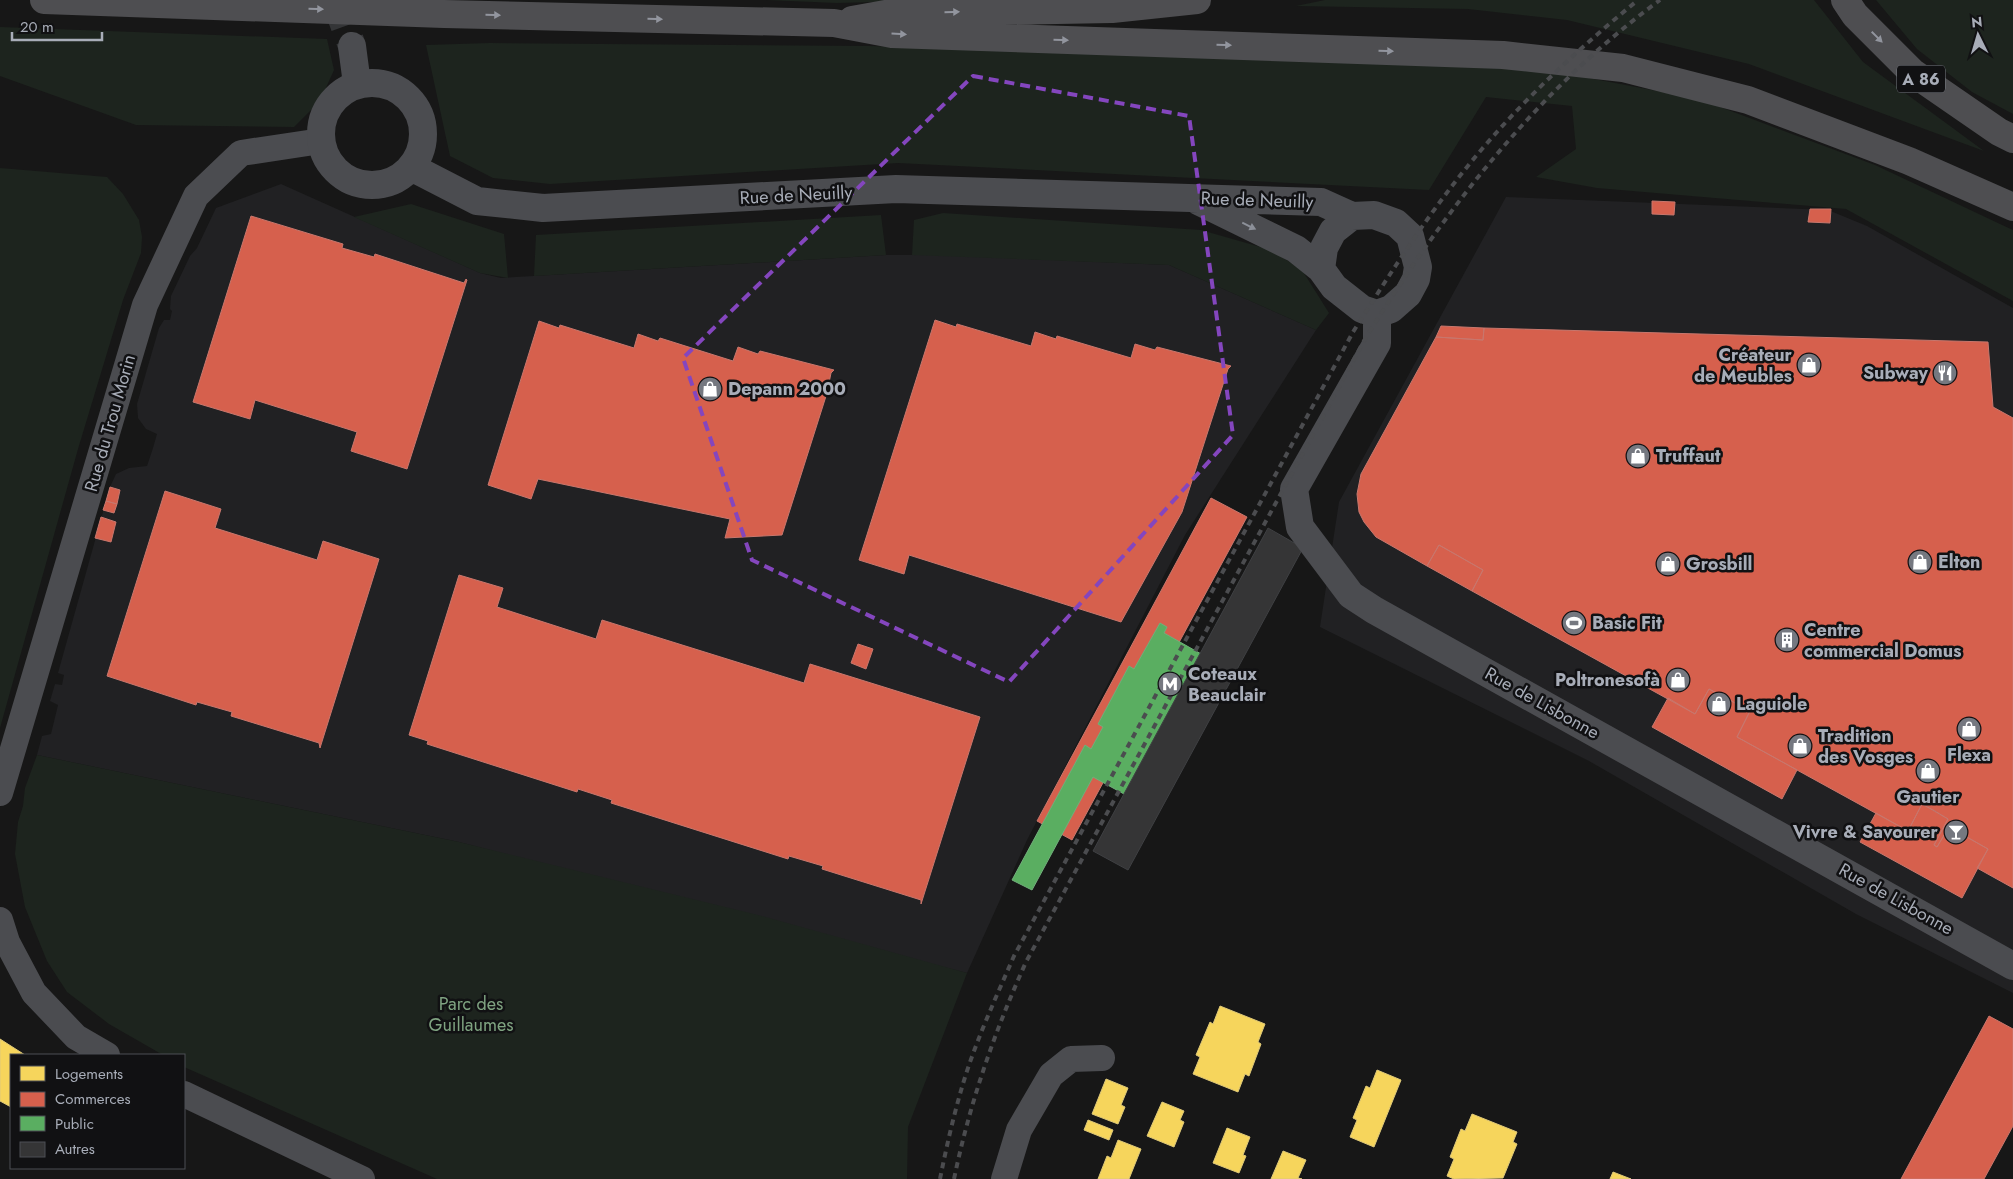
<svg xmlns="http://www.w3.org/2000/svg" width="2013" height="1179" font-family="Jost,sans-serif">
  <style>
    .built { fill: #212123 }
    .green { fill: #1d241e }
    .homes { fill: #f6d55c; stroke: #dfc978 }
    .shops { fill: #d6604d; stroke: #c8776d }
    .public { fill: #5aae61; stroke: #71ae7b }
    .building { fill: #353536; stroke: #3f4043 }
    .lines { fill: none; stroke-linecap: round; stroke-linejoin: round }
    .tertiary-tunnel { stroke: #343537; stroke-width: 28; stroke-dasharray: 28 14; stroke-linecap: butt }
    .minor { stroke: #4b4c50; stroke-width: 26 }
    .tertiary { stroke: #4b4c50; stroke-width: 28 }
    .motorway { stroke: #4e4e51; stroke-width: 28 }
    .rail { stroke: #4b4c4f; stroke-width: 4; stroke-dasharray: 6 5; stroke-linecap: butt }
    .oneway { fill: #92959e }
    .oneway2 { fill: #8c9099 }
    .marked { fill: none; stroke: #8446be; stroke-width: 4; stroke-dasharray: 10 6; stroke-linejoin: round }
    .labels { text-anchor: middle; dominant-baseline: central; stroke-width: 5; stroke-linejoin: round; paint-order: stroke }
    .shield { fill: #111113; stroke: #7b7e86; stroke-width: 1 }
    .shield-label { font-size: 16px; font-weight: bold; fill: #a8adb8 }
    .street-label { font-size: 18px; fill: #a8adb8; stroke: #111113 }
    .poi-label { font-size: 18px; font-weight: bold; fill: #a8adb8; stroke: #111113; text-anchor: start }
    .park-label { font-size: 18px; fill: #7fa381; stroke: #111113 }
  </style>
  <rect width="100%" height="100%" fill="#171717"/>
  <path class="built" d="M 281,184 L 480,273 L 501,278 L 886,255 L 936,255 L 1169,265 L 1316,330 L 1185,535 L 1027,840 L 967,973 L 459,842 L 37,755 L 42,736 L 51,734 L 58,705 L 50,701 L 55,684 L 62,685 L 64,675 L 58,673 L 110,487 L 116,474 L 129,468 L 147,466 L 153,448 L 157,434 L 146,429 L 138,418 L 137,404 L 159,328 L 164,320 L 170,320 L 172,311 L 170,309 L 171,296 L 190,256 L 197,248 L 216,208 Z
    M 1506,197 L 1828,210 L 1867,226 L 2013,308 L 2013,993 L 1856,914 L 1589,761 L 1320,627 L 1339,502 Z"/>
  <path class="green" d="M 766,0 L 953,0 L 837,3 Z
    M 1325,0 L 1814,0 L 1863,62 L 1984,151 L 1749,64 L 1567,20 L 1468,9 L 1296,6 Z
    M 1876,0 L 2013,0 L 2013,114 L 1972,92 L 1917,49 Z
    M 0,27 L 327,39 L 334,70 L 320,101 L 294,127 L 136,125 L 0,76 Z
    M 490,43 L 869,46 L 1526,66 L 1699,99 L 1875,165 L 2000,224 L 2013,230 L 2013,301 L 1846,209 L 1597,188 L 1536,177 L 1576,149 L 1572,106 L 1486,97 L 1429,190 L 898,163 L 550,184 L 493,178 L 450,156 L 426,45 Z
    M 0,168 L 107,177 L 123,194 L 139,220 L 142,237 L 141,253 L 123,300 L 78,449 L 0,728 Z
    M 411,204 L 504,234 L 508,278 L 480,273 L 354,217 Z
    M 943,213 L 1201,230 L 1271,250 L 1302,270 L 1329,313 L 1316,330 L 1169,265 L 912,255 L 914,220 Z
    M 881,215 L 886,255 L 534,276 L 536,235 Z
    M 37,755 L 459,842 L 758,915 L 967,973 L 908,1127 L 907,1179 L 437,1179 L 184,1067 L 184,1055 L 163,1055 L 109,1024 L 67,992 L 47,961 L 25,907 L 15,854 L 18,822 L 23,806 L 25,788 Z"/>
  <path class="homes" d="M 1220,1006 L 1265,1024 L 1258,1042 L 1261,1044 L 1249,1076 L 1245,1074 L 1238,1092 L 1193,1074 L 1200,1057 L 1196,1055 L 1210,1022 L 1213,1024 Z
    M 0,1039 L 25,1055 L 11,1055 L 11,1107 L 0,1101 Z
    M 1377,1070 L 1401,1080 L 1374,1147 L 1350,1137 L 1357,1120 L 1353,1118 L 1366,1086 L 1370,1088 Z
    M 1106,1079 L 1128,1088 L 1121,1105 L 1125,1107 L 1118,1124 L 1092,1114 Z
    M 1162,1102 L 1184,1111 L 1180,1120 L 1184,1122 L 1174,1147 L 1147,1136 Z
    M 1472,1114 L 1517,1132 L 1513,1142 L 1517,1144 L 1503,1178 L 1454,1179 L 1447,1176 L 1454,1159 L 1450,1157 L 1461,1129 L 1465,1131 Z
    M 1088,1120 L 1113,1130 L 1109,1140 L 1084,1130 Z
    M 1227,1128 L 1250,1137 L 1243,1155 L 1246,1156 L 1239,1173 L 1213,1163 Z
    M 1118,1140 L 1141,1149 L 1129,1179 L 1098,1179 L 1107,1156 L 1111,1158 Z
    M 1283,1151 L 1306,1160 L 1298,1178 L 1302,1179 L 1271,1179 Z
    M 1613,1172 L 1631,1179 L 1610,1179 Z"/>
  <path class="shops" d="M 1652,201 L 1675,202 L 1674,215 L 1652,214 Z
    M 1810,209 L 1831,209 L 1830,223 L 1808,222 Z
    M 251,216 L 343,244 L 342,248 L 374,257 L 375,254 L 464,283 L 466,279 L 467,280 L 407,469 L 351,451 L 357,432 L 255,400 L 250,419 L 193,402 Z
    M 935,320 L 956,327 L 957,324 L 1031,346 L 1035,332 L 1056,339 L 1057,336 L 1131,358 L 1135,344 L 1155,350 L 1157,347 L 1231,366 L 1228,369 L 1182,512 L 1121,622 L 909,555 L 904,574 L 859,560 Z
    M 539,321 L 559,328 L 560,325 L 634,348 L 638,334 L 658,341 L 660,338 L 733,361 L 738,347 L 758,354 L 760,351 L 834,370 L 831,373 L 827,393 L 782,535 L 725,538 L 730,519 L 538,479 L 531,499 L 488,485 Z
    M 1441,326 L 1484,328 L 1483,340 L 1436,337 Z
    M 1484,328 L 1988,342 L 1993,407 L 2013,418 L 2013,888 L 1977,868 L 1988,849 L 1949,827 L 1937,847 L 1934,845 L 1948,819 L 1935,811 L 1922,804 L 1908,831 L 1737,737 L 1750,711 L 1709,689 L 1695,714 L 1472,591 L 1483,570 L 1439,545 L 1427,566 L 1376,537 L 1364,522 L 1359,512 L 1357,494 L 1361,474 L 1436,337 L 1483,340 Z
    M 110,487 L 120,490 L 117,504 L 106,501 Z
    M 165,491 L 221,509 L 215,528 L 317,560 L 323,541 L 379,559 L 320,748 L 319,743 L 231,716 L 232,712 L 197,702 L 196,705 L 107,676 Z
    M 1211,498 L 1247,517 L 1072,840 L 1037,821 Z
    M 106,501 L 117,504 L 114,513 L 103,510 Z
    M 101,517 L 116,522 L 111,542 L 95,538 Z
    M 1439,545 L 1483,570 L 1472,591 L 1427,566 Z
    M 459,575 L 503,588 L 497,607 L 596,639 L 602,620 L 804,683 L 810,664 L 980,717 L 921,904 L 921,900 L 822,869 L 823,866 L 789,856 L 788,859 L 611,803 L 612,800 L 578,789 L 577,792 L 427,744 L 428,741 L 409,735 Z
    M 858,644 L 873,649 L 866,669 L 851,663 Z
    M 1709,689 L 1750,711 L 1737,737 L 1797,770 L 1782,799 L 1652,727 L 1668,698 L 1695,714 Z
    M 1922,804 L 1948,819 L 1934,845 L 1937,847 L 1949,827 L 1988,849 L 1962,898 L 1860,842 L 1876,813 L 1908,831 Z
    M 1989,1016 L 2013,1029 L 2013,1126 L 1984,1179 L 1901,1179 Z"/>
  <path class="public" d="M 1160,623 L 1167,627 L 1164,633 L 1210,659 L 1214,652 L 1222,657 L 1198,702 L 1203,705 L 1172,764 L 1166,761 L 1142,806 L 1133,802 L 1135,800 L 1093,777 L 1032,890 L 1012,880 L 1085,745 L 1091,749 L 1103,727 L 1098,724 L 1129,666 L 1134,669 Z"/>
  <path class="building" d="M 1268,528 L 1303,548 L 1128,870 L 1093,851 Z"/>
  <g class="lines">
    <path class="tertiary-tunnel" d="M 335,0 L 352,46"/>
    <path class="minor" d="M 0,793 L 145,305 L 196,196 L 241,153 L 321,141
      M 0,920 L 7,942 L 34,993 L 76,1037 L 107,1055
      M 184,1094 L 362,1179
      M 1004,1179 L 1019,1130 L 1051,1075 L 1071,1059 L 1102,1058"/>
    <path class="tertiary" d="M 352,46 L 357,84
      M321 134a51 51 0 1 1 102 0a51 51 0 1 1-102 0Z
      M 411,167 L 477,201 L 543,208 L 896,189 L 1321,202 L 1352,216
      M 1198,201 L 1296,249 L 1321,269 L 1334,287 L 1362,309 L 1377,314 L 1391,309 L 1408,294 L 1416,279 L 1418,267 L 1410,236 L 1396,223 L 1374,215 L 1352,216 L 1333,231 L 1324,248 L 1321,269
      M 1377,314 L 1377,343 L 1294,489 L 1300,527 L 1351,595 L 1374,610 L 2013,966"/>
    <path class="motorway" d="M 44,0 L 444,14 L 834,23 L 892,34 L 1503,55 L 1623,68 L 1748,100 L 1909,161 L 2013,207
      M 1845,0 L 1855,15 L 1912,72 L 1999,132 L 2013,139
      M 852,20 L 891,13 L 1112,9 L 1197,0"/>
    <path class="rail" d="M 940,1179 C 947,1144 955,1109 966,1074 C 979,1034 997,995 1014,956 L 1353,332 C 1393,269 1433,206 1482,149 C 1529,94 1582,46 1638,0
      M 954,1179 C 970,1102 994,1033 1026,962 L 1365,339 C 1445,210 1536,91 1660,0"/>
  </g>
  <defs><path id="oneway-solid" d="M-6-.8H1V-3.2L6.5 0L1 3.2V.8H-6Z" transform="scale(1.25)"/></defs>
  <g class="oneway">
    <use href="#oneway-solid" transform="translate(316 9) rotate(2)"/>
    <use href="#oneway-solid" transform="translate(952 12) rotate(-1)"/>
    <use href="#oneway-solid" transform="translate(493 15) rotate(1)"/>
    <use href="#oneway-solid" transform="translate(655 19) rotate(1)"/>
    <use href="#oneway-solid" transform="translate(899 34) rotate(3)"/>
    <use href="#oneway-solid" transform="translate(1877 37) rotate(45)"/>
    <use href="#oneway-solid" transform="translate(1061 40) rotate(2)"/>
    <use href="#oneway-solid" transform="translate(1224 45) rotate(2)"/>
    <use href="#oneway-solid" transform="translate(1386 51) rotate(2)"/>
  </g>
  <use class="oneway2" href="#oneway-solid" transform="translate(1249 226) rotate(26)"/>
  <path class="marked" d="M 973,76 L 1189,116 L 1233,435 L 1009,682 L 752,560 L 683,358 Z"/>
  <defs>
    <g id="shop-disc" transform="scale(1.25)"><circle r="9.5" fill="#757880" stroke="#111113"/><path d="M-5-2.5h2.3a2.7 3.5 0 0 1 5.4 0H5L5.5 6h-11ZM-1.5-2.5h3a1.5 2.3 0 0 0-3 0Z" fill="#fff"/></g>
    <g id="restaurant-disc" transform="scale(1.25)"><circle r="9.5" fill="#757880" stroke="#111113"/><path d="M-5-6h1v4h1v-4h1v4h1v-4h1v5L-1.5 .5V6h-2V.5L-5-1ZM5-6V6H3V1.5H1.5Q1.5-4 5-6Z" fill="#fff"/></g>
    <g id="stadium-disc" transform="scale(1.25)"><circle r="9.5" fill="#757880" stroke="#111113"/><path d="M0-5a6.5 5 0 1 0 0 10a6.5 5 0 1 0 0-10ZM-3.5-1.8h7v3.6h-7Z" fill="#fff"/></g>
    <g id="building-disc" transform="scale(1.25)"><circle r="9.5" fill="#757880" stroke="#111113"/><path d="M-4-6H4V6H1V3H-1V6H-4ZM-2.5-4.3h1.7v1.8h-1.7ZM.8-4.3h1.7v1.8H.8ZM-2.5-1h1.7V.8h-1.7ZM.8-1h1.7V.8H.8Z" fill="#fff"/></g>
    <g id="metro-disc" transform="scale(1.25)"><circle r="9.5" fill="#757880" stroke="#111113"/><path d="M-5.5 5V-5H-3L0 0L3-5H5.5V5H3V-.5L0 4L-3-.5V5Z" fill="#fff"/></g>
    <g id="bar-disc" transform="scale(1.25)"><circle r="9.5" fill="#757880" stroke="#111113"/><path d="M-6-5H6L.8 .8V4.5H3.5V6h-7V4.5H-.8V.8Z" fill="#fff"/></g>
  </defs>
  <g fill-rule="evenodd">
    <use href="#shop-disc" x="1809" y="365"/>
    <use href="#restaurant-disc" x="1945" y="373"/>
    <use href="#shop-disc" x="710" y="389"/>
    <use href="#shop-disc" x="1638" y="456"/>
    <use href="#shop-disc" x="1920" y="562"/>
    <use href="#shop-disc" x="1668" y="564"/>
    <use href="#stadium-disc" x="1574" y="623"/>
    <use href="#building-disc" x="1787" y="640"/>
    <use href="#shop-disc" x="1678" y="680"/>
    <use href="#metro-disc" x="1170" y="684"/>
    <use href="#shop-disc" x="1719" y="704"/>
    <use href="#shop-disc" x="1969" y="729"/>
    <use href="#shop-disc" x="1800" y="746"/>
    <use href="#shop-disc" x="1928" y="771"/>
    <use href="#bar-disc" x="1956" y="832"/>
  </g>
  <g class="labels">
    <rect class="shield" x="1897" y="65.5" width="48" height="27" rx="4"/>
    <g class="shield-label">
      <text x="1921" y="79">A 86</text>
    </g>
    <g class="street-label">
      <text transform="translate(796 195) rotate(-3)">Rue de Neuilly</text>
      <text transform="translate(1257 200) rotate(2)">Rue de Neuilly</text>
      <text transform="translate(110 423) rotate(-74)">Rue du Trou Morin</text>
      <text transform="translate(1542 703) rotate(29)">Rue de Lisbonne</text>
      <text transform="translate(1896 899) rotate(29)">Rue de Lisbonne</text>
    </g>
    <g class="poi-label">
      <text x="1792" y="355" text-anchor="end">Créateur<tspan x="1792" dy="21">de Meubles</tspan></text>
      <text x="1928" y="373" text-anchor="end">Subway</text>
      <text x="728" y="389">Depann 2000</text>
      <text x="1656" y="456">Truffaut</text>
      <text x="1938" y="562">Elton</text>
      <text x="1686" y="564">Grosbill</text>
      <text x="1592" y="623">Basic Fit</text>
      <text x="1804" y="630">Centre<tspan x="1804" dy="21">commercial Domus</tspan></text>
      <text x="1188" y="674">Coteaux<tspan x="1188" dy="21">Beauclair</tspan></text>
      <text x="1660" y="680" text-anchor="end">Poltronesofà</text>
      <text x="1736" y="704">Laguiole</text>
      <text x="1818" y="736">Tradition<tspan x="1818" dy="21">des Vosges</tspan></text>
      <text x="1969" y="755" text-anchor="middle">Flexa</text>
      <text x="1928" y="797" text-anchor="middle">Gautier</text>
      <text x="1938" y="832" text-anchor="end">Vivre &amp; Savourer</text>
    </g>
    <g class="park-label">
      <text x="471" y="1004">Parc des<tspan x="471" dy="21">Guillaumes</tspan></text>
    </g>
  </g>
  <rect x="10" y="1054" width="175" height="115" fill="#111113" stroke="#4d4f55"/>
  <rect x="20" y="1066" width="25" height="15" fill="#f6d55c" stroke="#4d4f55"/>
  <text x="55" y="1079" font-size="15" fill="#a8adb8">Logements</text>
  <rect x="20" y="1092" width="25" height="15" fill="#d6604d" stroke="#4d4f55"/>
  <text x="55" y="1104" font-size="15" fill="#a8adb8">Commerces</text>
  <rect x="20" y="1116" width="25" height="15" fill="#5aae61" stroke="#4d4f55"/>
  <text x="55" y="1129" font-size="15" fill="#a8adb8">Public</text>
  <rect x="20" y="1142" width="25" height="15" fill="#353536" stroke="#4d4f55"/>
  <text x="55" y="1154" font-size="15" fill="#a8adb8">Autres</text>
  <g transform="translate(1978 35) rotate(355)" stroke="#111113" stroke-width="4" paint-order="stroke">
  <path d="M0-4L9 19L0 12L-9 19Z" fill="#a8adb8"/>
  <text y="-8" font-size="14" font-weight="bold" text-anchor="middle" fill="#a8adb8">N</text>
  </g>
  <path d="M12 32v8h90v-8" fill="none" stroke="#a8adb8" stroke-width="2.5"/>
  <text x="20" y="32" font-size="15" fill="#a8adb8" stroke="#111113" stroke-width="4" paint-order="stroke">20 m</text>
</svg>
